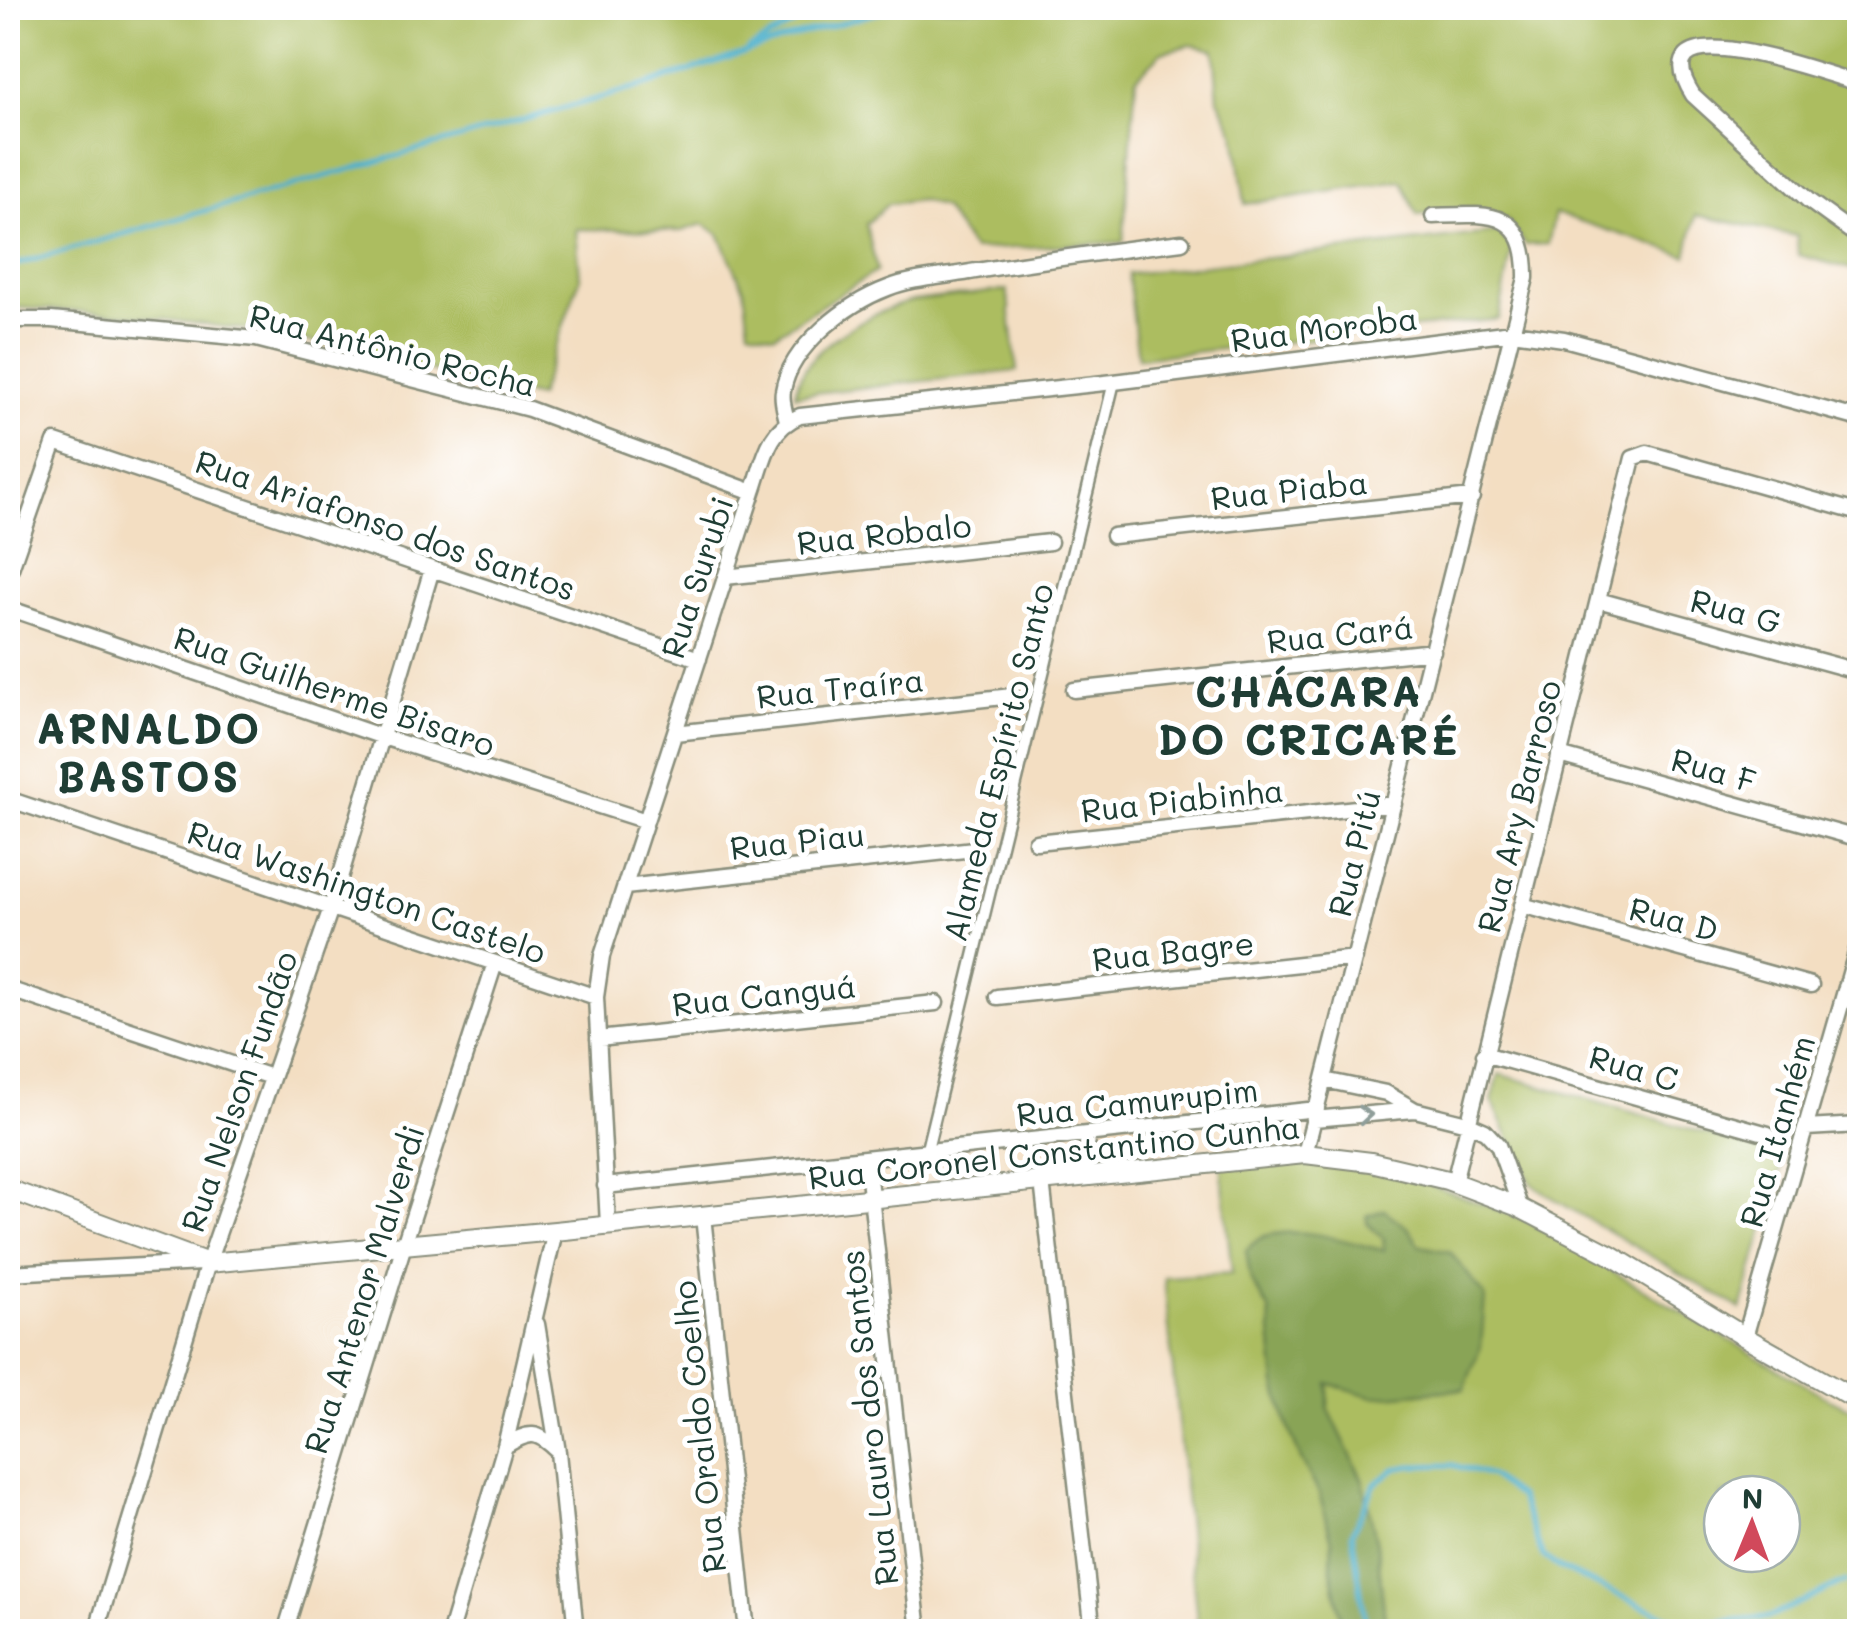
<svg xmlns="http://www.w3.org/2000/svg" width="1867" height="1639" font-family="Mali,sans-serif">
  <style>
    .green { fill: #acbd61; stroke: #667d4a; stroke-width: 2.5; fill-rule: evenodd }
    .forest { fill: #89a457; stroke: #547046; stroke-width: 2.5 }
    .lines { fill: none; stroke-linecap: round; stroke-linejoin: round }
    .stream { stroke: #4eb1cd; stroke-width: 5 }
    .pedestrian-casing { stroke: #898e7b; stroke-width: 15 }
    .minor-casing { stroke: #898e7b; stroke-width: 19 }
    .tertiary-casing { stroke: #898e7b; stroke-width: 22 }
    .pedestrian { stroke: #fff; stroke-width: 10 }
    .minor { stroke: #fff; stroke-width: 14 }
    .tertiary { stroke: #fff; stroke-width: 18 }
    .oneway { stroke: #8f9e9a }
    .labels { text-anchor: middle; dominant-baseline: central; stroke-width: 10; stroke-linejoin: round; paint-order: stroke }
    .street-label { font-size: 32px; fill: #1f3d34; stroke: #fff }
    .district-label { font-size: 42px; font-weight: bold; letter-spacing: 2.5px; fill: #1f3d34; stroke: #fff }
  </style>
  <rect width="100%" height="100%" fill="#fff"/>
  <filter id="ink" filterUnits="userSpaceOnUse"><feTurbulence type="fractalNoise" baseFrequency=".01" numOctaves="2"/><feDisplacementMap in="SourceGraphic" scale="20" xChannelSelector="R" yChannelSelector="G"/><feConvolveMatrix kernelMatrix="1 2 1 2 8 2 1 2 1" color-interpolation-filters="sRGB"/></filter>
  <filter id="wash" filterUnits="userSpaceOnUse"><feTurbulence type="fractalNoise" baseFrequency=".0048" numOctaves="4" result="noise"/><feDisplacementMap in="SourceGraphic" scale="40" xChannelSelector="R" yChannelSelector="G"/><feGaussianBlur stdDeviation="2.25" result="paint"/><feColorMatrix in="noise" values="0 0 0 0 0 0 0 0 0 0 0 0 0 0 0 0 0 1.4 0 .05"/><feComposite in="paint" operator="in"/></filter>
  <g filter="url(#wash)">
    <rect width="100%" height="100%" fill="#f3dec2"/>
    <path class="green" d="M 8,8 L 1859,8 L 1859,271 L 1798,255 L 1797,236 L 1696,215 L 1687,256 L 1555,213 L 1548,244 L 1526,245 L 1506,219 L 1455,213 L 1417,215 L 1402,181 L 1245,204 L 1235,134 L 1218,99 L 1214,50 L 1191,45 L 1162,52 L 1136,78 L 1123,242 L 973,250 L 943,208 L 922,200 L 888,204 L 866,224 L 877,271 L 774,335 L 749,329 L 744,289 L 719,234 L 703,224 L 681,231 L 576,229 L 580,278 L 538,397 L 279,334 L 131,315 L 8,307 Z
      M 1498,232 L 1512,247 L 1499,319 L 1138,358 L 1128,274 Z
      M 1007,290 L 1017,371 L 795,395 C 801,348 871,311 913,301 Z
      M 1499,1074 L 1785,1156 L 1741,1309 L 1559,1202 L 1531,1183 L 1511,1142 L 1492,1101 Z
      M 1325,1161 L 1422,1182 L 1524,1219 L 1831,1400 L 1859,1412 L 1859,1631 L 1386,1631 L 1377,1545 L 1363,1481 L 1328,1408 L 1328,1382 L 1438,1390 L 1464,1389 L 1450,1252 L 1420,1246 L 1408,1228 L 1368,1224 L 1384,1239 L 1384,1251 L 1363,1246 L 1251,1281 L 1269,1309 L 1276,1384 L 1285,1418 L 1300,1457 L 1319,1493 L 1332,1541 L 1331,1568 L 1343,1631 L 1198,1631 L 1164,1277 L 1232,1273 L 1221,1164 ZM 1722,1494 L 1782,1494 L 1782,1554 L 1722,1554 Z"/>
    <path class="forest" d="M 1384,1210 L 1408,1228 L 1420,1246 L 1450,1252 L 1485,1296 L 1481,1346 L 1464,1389 L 1374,1397 L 1328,1383 L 1328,1408 L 1363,1481 L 1377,1545 L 1386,1631 L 1343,1631 L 1331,1568 L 1332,1541 L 1319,1493 L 1300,1457 L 1285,1418 L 1276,1384 L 1269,1309 L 1251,1281 L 1246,1250 C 1252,1245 1258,1238 1265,1236 C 1305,1225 1345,1242 1383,1250 L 1384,1239 L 1368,1224 L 1366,1216 Z"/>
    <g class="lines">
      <path class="stream" d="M 749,49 L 823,8
        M 8,267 L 649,84 L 799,35 L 894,8
        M 1367,1632 L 1352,1533 L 1375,1484 L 1394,1469 L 1411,1466 L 1453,1465 L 1490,1476 L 1519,1497 L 1543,1556 L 1561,1569 L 1668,1617 L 1690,1624 L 1770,1617 L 1846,1581"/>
    </g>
  </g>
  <g filter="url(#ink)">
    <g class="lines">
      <g class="pedestrian-casing">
        <path id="pedestrian" d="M 926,1153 L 1114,382"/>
      </g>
      <g class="minor-casing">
        <path id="minor" d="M 1852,81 C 1822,73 1636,4 1693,95 L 1809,201 L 1860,238
          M 8,320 L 51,320 L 256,339 L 529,409 L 753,492
          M 787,421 C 785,411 781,401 783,391 C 790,346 848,303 888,288 C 913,278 944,277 970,272 C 1041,260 1111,251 1182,242
          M 1113,536 L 1472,497
          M 8,577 L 55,442 L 699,659
          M 725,577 L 1050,542
          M 1598,600 L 1860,672
          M 8,608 L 383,737 L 646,821
          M 1074,690 L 1433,651
          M 675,733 L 1012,696
          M 1559,755 L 1853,837
          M 8,799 L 596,997
          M 1036,842 L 1394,804
          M 625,887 L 974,849
          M 1522,905 L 1811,985
          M 8,989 L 271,1077
          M 997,997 L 1355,958
          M 598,1039 L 936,1003
          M 1484,1054 L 1768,1134
          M 1324,1080 L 1386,1093 L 1415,1110 L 1467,1123 L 1485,1131 L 1498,1145 L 1521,1209
          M 1314,1119 L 1414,1110
          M 1806,1128 L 1860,1125
          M 1305,1154 L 1526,278 C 1527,207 1487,214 1433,216
          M 867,1160 L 919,1632
          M 1085,1177 L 1088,1134
          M 1042,1181 L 1093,1632
          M 1454,1182 L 1633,458 L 1647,453 L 1860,513
          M 605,1186 L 1317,1109
          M 703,1216 L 747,1632
          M 608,1225 L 596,997 L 602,956 L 753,492 C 764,461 767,429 800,416 L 1114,382 L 1512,332 L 1564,339 L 1860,419
          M 8,1273 L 202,1263
          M 537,1324 L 558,1452 L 576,1632
          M 1745,1337 L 1860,939
          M 505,1446 C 530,1431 536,1430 558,1451
          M 8,1627 L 24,1632
          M 96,1632 L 208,1263 L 331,908 L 432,569
          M 285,1632 L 404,1245 L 495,963
          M 450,1632 L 505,1446 L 555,1231"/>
      </g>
      <g class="tertiary-casing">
        <path id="tertiary" d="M 8,1189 L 208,1263 L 555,1231 L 1305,1154 L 1371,1162 L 1447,1180 L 1516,1206 L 1609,1254 L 1745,1337 L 1860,1402"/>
      </g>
      <use href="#pedestrian" class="pedestrian"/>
      <use href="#minor" class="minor"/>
      <use href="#tertiary" class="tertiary"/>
    </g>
    <defs><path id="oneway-chevron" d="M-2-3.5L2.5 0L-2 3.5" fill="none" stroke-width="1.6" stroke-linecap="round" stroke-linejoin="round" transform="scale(2.5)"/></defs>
    <use class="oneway" href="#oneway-chevron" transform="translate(1365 1115) rotate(-5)"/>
  </g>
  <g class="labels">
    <g class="street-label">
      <text transform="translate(1324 328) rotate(-7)">Rua Moroba</text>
      <text transform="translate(393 349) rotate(14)">Rua Antônio Rocha</text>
      <text transform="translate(1289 489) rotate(-6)">Rua Piaba</text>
      <text transform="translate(386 524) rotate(19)">Rua Ariafonso dos Santos</text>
      <text transform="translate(884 533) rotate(-6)">Rua Robalo</text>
      <text transform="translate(696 577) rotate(-72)">Rua Surubi</text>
      <text transform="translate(1736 610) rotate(15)">Rua G</text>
      <text transform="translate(1340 633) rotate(-6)">Rua Cará</text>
      <text transform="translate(840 687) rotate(-6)">Rua Traíra</text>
      <text transform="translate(335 690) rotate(19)">Rua Guilherme Bisaro</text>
      <text transform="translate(997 762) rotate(-76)">Alameda Espírito Santo</text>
      <text transform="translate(1714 769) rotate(16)">Rua F</text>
      <text transform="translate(1182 799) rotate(-6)">Rua Piabinha</text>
      <text transform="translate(1518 806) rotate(-76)">Rua Ary Barroso</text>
      <text transform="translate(797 840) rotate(-6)">Rua Piau</text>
      <text transform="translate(1353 853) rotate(-76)">Rua Pitú</text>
      <text transform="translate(367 891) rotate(19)">Rua Washington Castelo</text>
      <text transform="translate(1674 918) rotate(15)">Rua D</text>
      <text transform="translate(1173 950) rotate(-6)">Rua Bagre</text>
      <text transform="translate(764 994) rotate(-6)">Rua Canguá</text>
      <text transform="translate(1634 1067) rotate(16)">Rua C</text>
      <text transform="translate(238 1091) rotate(-71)">Rua Nelson Fundão</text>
      <text transform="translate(1137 1101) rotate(-6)">Rua Camurupim</text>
      <text transform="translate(1776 1131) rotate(-74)">Rua Itanhém</text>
      <text transform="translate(1054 1151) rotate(-6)">Rua Coronel Constantino Cunha</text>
      <text transform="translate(363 1289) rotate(-73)">Rua Antenor Malverdi</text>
      <text transform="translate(868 1418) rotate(-96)">Rua Lauro dos Santos</text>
      <text transform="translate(698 1427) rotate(-96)">Rua Oraldo Coelho</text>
    </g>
    <g class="district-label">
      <text x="1309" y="690">CHÁCARA<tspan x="1309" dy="48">DO CRICARÉ</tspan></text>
      <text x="149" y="727">ARNALDO<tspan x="149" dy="48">BASTOS</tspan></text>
    </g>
  </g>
  <rect width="1867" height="1639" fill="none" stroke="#fff" stroke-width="40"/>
  <g transform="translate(1752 1524) rotate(1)"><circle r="48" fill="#ffffff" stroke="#a5b1ae" stroke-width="2.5"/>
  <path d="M0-8L18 38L0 25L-18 38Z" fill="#d1495b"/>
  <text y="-15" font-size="28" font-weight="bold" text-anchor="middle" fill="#1f3d34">N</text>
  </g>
</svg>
